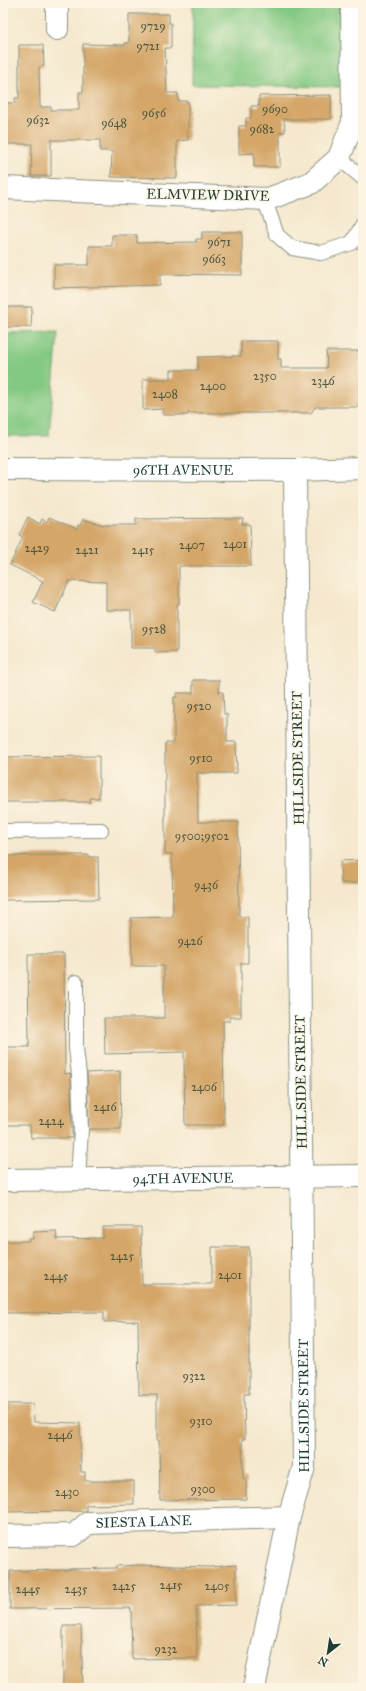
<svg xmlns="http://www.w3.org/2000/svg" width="366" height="1691" font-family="'IM FELL Great Primer',serif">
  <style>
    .green { fill: #84c983; stroke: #52835c }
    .building { fill: #d4a667 }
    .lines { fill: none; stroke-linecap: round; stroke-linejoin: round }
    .service-casing { stroke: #8a9281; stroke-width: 16 }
    .minor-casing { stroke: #8a9281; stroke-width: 24 }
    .service { stroke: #fff; stroke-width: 14 }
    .minor { stroke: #fff; stroke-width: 22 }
    .labels { text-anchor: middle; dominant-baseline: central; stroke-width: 3; stroke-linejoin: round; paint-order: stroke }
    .number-label { font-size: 12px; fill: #4c5741 }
    .street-label { font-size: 14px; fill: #1f3d34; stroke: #fcf5e5 }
  </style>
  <rect width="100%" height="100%" fill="#fcf5e5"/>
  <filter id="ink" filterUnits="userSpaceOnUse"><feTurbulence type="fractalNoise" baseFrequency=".025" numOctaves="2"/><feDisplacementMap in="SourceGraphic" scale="8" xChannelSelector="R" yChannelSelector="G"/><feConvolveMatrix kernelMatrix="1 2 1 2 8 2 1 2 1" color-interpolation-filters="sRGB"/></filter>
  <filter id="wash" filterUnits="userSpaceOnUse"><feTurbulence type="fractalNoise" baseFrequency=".012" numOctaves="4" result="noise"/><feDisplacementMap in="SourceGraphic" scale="16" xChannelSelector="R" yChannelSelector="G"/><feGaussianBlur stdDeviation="0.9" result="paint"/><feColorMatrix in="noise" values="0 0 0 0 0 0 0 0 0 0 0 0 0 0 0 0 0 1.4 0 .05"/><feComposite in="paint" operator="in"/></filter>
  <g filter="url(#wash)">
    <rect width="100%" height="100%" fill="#f5e8ce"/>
    <path class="green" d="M 193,3 L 340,3 L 340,87 L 192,85 Z
      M 58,332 L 49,436 L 3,436 L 3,333 Z"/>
    <g id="blocks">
      <path class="building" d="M 129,14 L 169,14 L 169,23 L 171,23 L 171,48 L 165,48 L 167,93 L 178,93 L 178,101 L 188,101 L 188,140 L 177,141 L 177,178 L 111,177 L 112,151 L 100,151 L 100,140 L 51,140 L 51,176 L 31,176 L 32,144 L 6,144 L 5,103 L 15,103 L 15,98 L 19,98 L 19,45 L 43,45 L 44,66 L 39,67 L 40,107 L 51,107 L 51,110 L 79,110 L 79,92 L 83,92 L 83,44 L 125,45 L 125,43 L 129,43 Z
        M 331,95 L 331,119 L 284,119 L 285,132 L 280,132 L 280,167 L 254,167 L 254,153 L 239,154 L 239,126 L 246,126 L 246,118 L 251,118 L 251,106 L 259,106 L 259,96 Z
        M 202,232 L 242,232 L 242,275 L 160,274 L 160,285 L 54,288 L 54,265 L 89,265 L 89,246 L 112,246 L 112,235 L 137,235 L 137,243 L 196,242 L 196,239 L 202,239 Z
        M 3,307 L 32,307 L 31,327 L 3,327 Z
        M 241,341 L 278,341 L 278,359 L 281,359 L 281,368 L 327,368 L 326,351 L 363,351 L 363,407 L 315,407 L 311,413 L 188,413 L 188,415 L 163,415 L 163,409 L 143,410 L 143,379 L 171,379 L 171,370 L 198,370 L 198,357 L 241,356 Z
        M 28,517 L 40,524 L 42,519 L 47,522 L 49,517 L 77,529 L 78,525 L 80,526 L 83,519 L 103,525 L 136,525 L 136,519 L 243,518 L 242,524 L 250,524 L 251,566 L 179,566 L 179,604 L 177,604 L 177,652 L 155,653 L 155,648 L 131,648 L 131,610 L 106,610 L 106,582 L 69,581 L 55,612 L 33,602 L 43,581 L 10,565 L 23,537 L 19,535 Z
        M 193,680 L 219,680 L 219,692 L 223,692 L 224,714 L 227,714 L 227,742 L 236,742 L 237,773 L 197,773 L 198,822 L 238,822 L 239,917 L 248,917 L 248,963 L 241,963 L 241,1017 L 230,1017 L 230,1021 L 223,1021 L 224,1125 L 185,1125 L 184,1052 L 105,1054 L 104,1018 L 164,1018 L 164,966 L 132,966 L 131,918 L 173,917 L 172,854 L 165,854 L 165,743 L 174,743 L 174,697 L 177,697 L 177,693 L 193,693 Z
        M 99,756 L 99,798 L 90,798 L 90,802 L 3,802 L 3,757 Z
        M 44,855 L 89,855 L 89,857 L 98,857 L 99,899 L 3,900 L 3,858 L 7,858 L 7,856 Z
        M 363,860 L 363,883 L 341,883 L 340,861 Z
        M 28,954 L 64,954 L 65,1074 L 70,1073 L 71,1076 L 72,1138 L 31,1138 L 30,1125 L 3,1125 L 3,1047 L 29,1047 Z
        M 120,1071 L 121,1129 L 89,1129 L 87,1073 Z
        M 103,1227 L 141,1227 L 142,1284 L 212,1284 L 212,1247 L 249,1247 L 249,1394 L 244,1394 L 245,1439 L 242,1439 L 243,1479 L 246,1479 L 246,1499 L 160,1500 L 159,1440 L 157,1440 L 157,1395 L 139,1395 L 138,1321 L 104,1322 L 104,1312 L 3,1313 L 3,1241 L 29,1241 L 29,1239 L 33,1239 L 33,1232 L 56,1231 L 57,1239 L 103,1238 Z
        M 7,1404 L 33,1404 L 34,1422 L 80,1423 L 81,1472 L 85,1472 L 85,1481 L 134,1481 L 134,1504 L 86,1505 L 86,1511 L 3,1512 L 3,1411 L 7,1411 Z
        M 142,1565 L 210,1567 L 236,1565 L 236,1605 L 196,1606 L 197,1658 L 132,1659 L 131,1608 L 10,1609 L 10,1571 L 69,1570 L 69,1569 L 116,1568 L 116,1566 Z
        M 63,1626 L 81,1626 L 83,1688 L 63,1688 Z"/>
    </g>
  </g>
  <g filter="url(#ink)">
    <use href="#blocks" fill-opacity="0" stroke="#8a9281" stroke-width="1"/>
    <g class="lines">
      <g class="service-casing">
        <path id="service" d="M 339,158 L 363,178
          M 264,198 L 277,235 L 292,248 L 321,253 L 352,243 L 363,224
          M 3,831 L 101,830
          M 76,982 L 76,1048 L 79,1075 L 81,1129 L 78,1179"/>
      </g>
      <g class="minor-casing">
        <g id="minor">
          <path d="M 57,3 L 57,29"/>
          <path d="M 3,188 L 268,199 L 311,183 L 339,158 L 353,122 L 352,3"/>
          <path id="s1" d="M 3,469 L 295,470 L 363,468"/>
          <path id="s2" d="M 3,1180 L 363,1176"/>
          <path id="s3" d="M 3,1536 L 74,1535 L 88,1523 L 289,1517"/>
          <path id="s4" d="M 254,1688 L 289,1517 L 304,1467 L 295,470"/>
        </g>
      </g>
      <use href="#service" class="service"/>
      <use href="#minor" class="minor"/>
    </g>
  </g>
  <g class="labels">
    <g class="number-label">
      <text x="153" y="26">9729</text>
      <text x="148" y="46">9721</text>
      <text x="275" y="109">9690</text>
      <text x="154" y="113">9656</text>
      <text x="38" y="120">9632</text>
      <text x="114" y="123">9648</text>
      <text x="262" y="129">9682</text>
      <text x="219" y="242">9671</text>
      <text x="214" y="259">9663</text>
      <text x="265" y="376">2350</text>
      <text x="323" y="381">2346</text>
      <text x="213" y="386">2400</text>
      <text x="165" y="394">2408</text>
      <text x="235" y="544">2401</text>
      <text x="192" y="545">2407</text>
      <text x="37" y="548">2429</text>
      <text x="87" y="550">2421</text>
      <text x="143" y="550">2415</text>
      <text x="154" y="629">9528</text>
      <text x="199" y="706">9520</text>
      <text x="201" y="758">9510</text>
      <text x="202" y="836">9500;9502</text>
      <text x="206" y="885">9436</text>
      <text x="190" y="941">9426</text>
      <text x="204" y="1087">2406</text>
      <text x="105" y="1107">2416</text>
      <text x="51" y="1121">2424</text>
      <text x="122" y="1256">2425</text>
      <text x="230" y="1275">2401</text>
      <text x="56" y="1276">2445</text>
      <text x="194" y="1376">9322</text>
      <text x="201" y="1421">9310</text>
      <text x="60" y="1435">2446</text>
      <text x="203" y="1489">9300</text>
      <text x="67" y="1492">2430</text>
      <text x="171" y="1585">2415</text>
      <text x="124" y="1586">2425</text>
      <text x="217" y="1586">2405</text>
      <text x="28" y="1589">2445</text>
      <text x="76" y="1589">2435</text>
      <text x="166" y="1649">9232</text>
    </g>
    <g class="street-label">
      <text transform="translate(208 195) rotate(1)">ELMVIEW DRIVE</text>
      <text stroke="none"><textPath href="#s1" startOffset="180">96TH AVENUE</textPath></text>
      <text transform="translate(298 758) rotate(-91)">HILLSIDE STREET</text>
      <text transform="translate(301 1082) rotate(-91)">HILLSIDE STREET</text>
      <text stroke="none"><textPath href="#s2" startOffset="180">94TH AVENUE</textPath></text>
      <text stroke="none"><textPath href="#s4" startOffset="288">HILLSIDE STREET</textPath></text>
      <text stroke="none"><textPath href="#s3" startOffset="145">SIESTA LANE</textPath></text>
    </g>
  </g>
  <rect width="366" height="1691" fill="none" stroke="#fcf5e5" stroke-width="16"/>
  <g transform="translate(328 1653) rotate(210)" stroke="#fcf5e5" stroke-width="3" paint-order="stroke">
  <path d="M0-3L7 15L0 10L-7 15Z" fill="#1f3d34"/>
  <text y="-6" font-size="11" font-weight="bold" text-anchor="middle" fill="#1f3d34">N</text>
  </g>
</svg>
